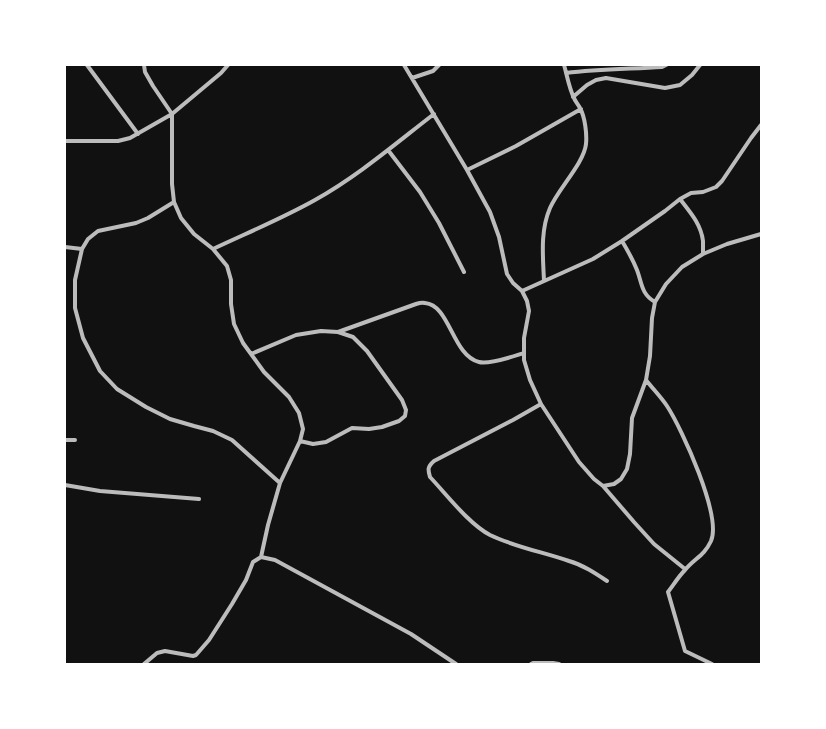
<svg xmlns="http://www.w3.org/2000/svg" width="826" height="729" font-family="Cabin,sans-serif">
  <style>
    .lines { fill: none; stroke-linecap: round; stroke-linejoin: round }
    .minor { stroke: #bcbcbc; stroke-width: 4 }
  </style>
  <rect width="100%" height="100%" fill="#111"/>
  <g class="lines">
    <path class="minor" d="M 87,65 L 138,134
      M 144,65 L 145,72 L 153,86 L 172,114 L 172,184 L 174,202 L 181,218 L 194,234 L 213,249 L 227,266 L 231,280 L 231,304 L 234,324 L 243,343 L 264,372 L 289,397 L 299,413 L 303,429 L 300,441 L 280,483 L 268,525 L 261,557
      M 404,65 L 467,170 L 490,212 L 499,237 L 507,274 L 513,283 L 522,291 L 527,301 L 529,311 L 524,338 L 524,360 L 530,380 L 541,404 L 579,462 L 594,479 L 603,486 L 614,484 L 621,479 L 627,469 L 630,454 L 632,418 L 646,380 L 650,356 L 652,318 L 655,302 L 666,284 L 682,267 L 703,254 L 727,244 L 761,234
      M 566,73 C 598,69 630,69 662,67 L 666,65
      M 412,78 L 433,71 L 439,65
      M 573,97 L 587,85 L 596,80 L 606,78 L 665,88 L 680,85 L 692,75 L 700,65
      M 65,141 L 118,141 L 130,138 L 172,114 L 221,73 L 228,65
      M 388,150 L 420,192 L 439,223 L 464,272
      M 467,170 L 516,146 L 581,109
      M 680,199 C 690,212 701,224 703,241 C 703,245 703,250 703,254
      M 174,202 L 148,218 L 136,223 L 98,231 L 88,239 L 82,249 L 75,280 L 75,308 L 83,338 L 100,371 L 117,389 L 146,407 L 170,419 L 194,426 L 213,431 L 232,440 L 280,483
      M 622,241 C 628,251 633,260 637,270 C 642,283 641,294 655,302
      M 65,247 L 82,249
      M 213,249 C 247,233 283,218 315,200 C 358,176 395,144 434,114
      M 544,281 C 543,257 540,231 550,208 C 558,189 584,163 586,144 C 587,134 585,117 580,108 C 578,104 575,101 574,98 C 569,88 567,75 564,65
      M 522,291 L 593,259 L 622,241 L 665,211 L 680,199 L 691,193 L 703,192 L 716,187 L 722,181 L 751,138 L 761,125
      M 338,332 L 416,304 C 419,303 422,302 425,303 C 450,305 452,355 479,362 C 489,365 514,356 524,353
      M 251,354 L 296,335 L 321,331 L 338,332 L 353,337 L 367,351 L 402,400 L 406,410 L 405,416 L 399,421 L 382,427 L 369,429 L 352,428 L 326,442 L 313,444 L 300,441
      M 646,380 C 653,389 661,397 667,406 C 682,429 722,516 711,541 C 704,556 695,558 685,570 C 679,576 674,584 668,592 L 685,651 L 712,664
      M 541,404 L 513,420 L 434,461 C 427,467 428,470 430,477 C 447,495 469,524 490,535 C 515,547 543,552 569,561 C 583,565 595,573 607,581
      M 65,440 L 75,440
      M 65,485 L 100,491 L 199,499
      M 603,486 L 634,522 L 654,544 L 685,569
      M 144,664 L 157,653 L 165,651 L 193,656 L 196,655 L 209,640 L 232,604 L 246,580 L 253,562 L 261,557 L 275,560 L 411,634 L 456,664
      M 531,664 L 533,663 L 553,663 L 559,664"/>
  </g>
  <rect width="826" height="729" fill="none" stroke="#ffffff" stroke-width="132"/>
</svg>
